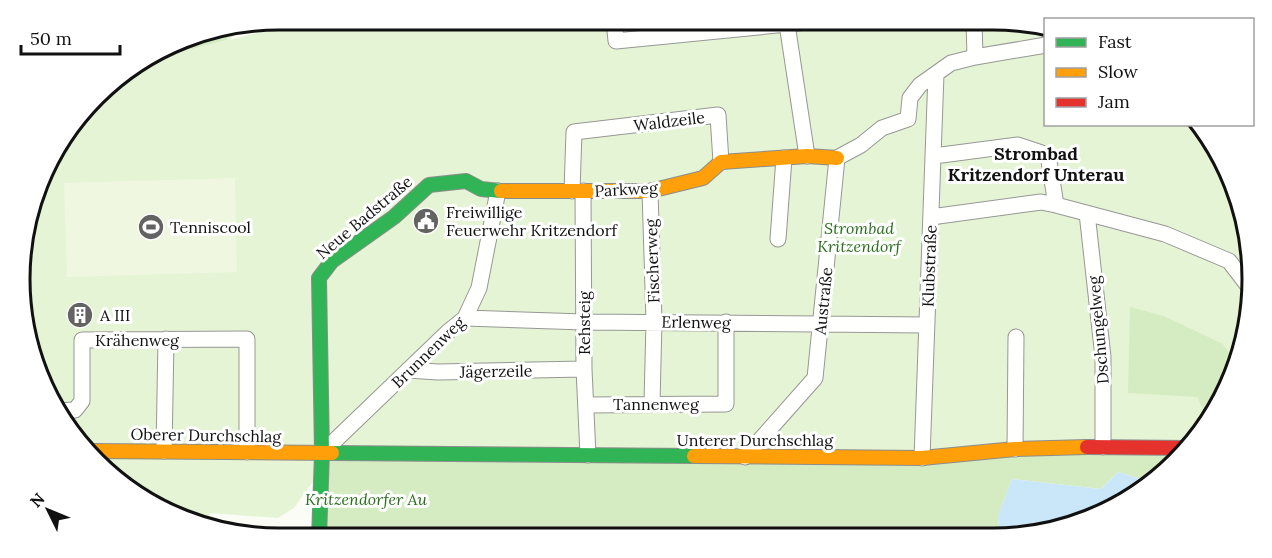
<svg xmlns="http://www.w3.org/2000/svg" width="1272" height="558" font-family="Lora,serif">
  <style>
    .green { fill: #e5f4d5 }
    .forest { fill: #d5ecc3 }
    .pitch { fill: #eff7e0 }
    .water { fill: #cae6f9 }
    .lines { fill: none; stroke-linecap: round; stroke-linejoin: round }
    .street-casing { stroke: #979795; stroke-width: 17 }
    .fast-casing { stroke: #8d8d8b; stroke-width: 16 }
    .slow-casing { stroke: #8d8d8b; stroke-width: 16 }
    .jam-casing { stroke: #8d8d8b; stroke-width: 16 }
    .street { stroke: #fffffe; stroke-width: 15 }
    .fast { stroke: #30b455; stroke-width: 14 }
    .slow { stroke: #ff9f0a; stroke-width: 14 }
    .jam { stroke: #e5322d; stroke-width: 14 }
    .labels { text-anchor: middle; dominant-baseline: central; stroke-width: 6; stroke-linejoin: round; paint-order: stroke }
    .street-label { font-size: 16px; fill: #111; stroke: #fff }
    .poi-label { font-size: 16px; fill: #111; stroke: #fff; text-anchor: start }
    .park-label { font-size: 16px; font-style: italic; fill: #296e1b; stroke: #fff }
    .neighbourhood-label { font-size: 18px; font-weight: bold; fill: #111; stroke: #fff }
    .rim { fill: none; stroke: #111; stroke-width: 3 }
  </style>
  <rect width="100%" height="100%" fill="#fcfcf7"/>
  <path class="green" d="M 279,20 L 284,20 L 240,31 L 229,40 L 308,20 L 993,20 L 1045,28 L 1046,124 L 1195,125 L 1226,165 L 1252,262 L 1239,363 L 1238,364 L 1223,344 L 1197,397 L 1208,421 L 1199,437 L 1191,445 L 312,483 L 294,508 L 278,518 L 210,513 L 208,527 L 195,525 L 108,474 L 54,408 L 22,313 L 24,229 L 54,149 L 108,84 L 150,60 L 227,40 L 229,28 Z"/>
  <path class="forest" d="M 229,28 L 227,40 L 150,60 L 195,33 Z
    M 1130,307 L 1164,316 L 1223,344 L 1238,364 L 1208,421 L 1197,397 L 1128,393 Z
    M 1184,452 L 1153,483 L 1118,472 L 1101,489 L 1012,479 L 998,516 L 1000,536 L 324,538 L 327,458 Z"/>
  <path class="pitch" d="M 235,178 L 237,272 L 67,277 L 64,183 Z"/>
  <path class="water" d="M 1118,472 L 1153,483 L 1093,519 L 1027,536 L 1000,536 L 998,516 L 1012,479 L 1101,489 Z"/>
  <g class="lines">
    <g class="street-casing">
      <path id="street" d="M 614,20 L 616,41 L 828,20
        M 974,20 L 975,57
        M 787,24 L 807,156
        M 934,156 L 1018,145 L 1048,155 L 1056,205
        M 572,191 L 574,132 L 718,115 L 721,162
        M 583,191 L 584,369 L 588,455
        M 650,191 L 654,321 L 652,403
        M 1087,213 L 1103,357 L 1103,447
        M 931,217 L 1041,202 L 1056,205 L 1165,234 L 1229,261 L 1249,287
        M 778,239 L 784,158
        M 465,318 L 584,322 L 927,325
        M 408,370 L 438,372 L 584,369
        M 586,405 L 726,404 L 726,322
        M 56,411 L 75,410 L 82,401 L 82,340 L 247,339 L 247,452
        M 1015,449 L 1016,337
        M 164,451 L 166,339
        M 322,453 L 449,331 L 465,318 L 479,288 L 498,191
        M 745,457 L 815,378 L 837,158 L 861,145 L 882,128 L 908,119 L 910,98 L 920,85 L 951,63 L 975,57 L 1046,45
        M 922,458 L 936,74"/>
    </g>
    <g class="fast-casing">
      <path id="fast" d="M 332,453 L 694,456
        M 319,538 L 322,453 L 319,278 L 332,261 L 394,217 L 429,185 L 466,181 L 481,189 L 501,191"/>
    </g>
    <g class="slow-casing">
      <path id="slow" d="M 501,191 L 650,191 L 703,178 L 721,162 L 807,156 L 837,158
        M 89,451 L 332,453
        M 694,456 L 922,458 L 1015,449 L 1087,447"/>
    </g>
    <g class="jam-casing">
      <path id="jam" d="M 1087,447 L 1188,448"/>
    </g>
    <use href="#street" class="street"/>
    <use href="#fast" class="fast"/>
    <use href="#slow" class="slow"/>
    <use href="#jam" class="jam"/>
  </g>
  <defs>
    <g id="civic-disc" transform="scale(1.35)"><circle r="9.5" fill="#636362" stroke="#fff"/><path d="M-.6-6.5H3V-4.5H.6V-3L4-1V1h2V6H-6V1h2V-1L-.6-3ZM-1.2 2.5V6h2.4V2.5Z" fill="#fff"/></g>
    <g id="stadium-disc" transform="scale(1.35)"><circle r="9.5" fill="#636362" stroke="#fff"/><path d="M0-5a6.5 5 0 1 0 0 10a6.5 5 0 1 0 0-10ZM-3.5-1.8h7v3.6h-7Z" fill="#fff"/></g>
    <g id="building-disc" transform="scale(1.35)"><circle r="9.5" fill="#636362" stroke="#fff"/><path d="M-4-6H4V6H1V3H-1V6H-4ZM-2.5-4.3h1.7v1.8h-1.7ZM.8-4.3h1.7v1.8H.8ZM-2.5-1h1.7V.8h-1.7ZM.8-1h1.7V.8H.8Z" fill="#fff"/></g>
  </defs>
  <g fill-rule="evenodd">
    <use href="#civic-disc" x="426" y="221"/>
    <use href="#stadium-disc" x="151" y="227"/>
    <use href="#building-disc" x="80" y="315"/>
  </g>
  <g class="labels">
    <g class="street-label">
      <text transform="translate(669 121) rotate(-7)">Waldzeile</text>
      <text transform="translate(626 189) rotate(-3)">Parkweg</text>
      <text transform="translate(364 217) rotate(-40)">Neue Badstraße</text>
      <text transform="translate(652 261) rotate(-92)">Fischerweg</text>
      <text transform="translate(929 266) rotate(-88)">Klubstraße</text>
      <text transform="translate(823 301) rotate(-84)">Austraße</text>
      <text transform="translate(696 322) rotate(1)">Erlenweg</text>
      <text transform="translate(584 323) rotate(-90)">Rehsteig</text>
      <text transform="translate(1098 330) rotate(-95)">Dschungelweg</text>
      <text x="137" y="340">Krähenweg</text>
      <text transform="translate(428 352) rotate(-44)">Brunnenweg</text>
      <text transform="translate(496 371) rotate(-1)">Jägerzeile</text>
      <text x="656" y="404">Tannenweg</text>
      <text transform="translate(206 435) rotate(1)">Oberer Durchschlag</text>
      <text x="755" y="440">Unterer Durchschlag</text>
    </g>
    <g class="poi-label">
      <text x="446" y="212">Freiwillige<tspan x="446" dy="18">Feuerwehr Kritzendorf</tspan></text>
      <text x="170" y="227">Tenniscool</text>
      <text x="100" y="315">A III</text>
    </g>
    <g class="park-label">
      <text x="859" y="228">Strombad<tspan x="859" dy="18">Kritzendorf</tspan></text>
      <text x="366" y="499">Kritzendorfer Au</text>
    </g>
    <g class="neighbourhood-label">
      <text x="1036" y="153">Strombad<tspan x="1036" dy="21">Kritzendorf Unterau</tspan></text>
    </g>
  </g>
  <path d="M0 0H1272V558H0ZM279 30H993A249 249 0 0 1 1242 279V279A249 249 0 0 1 993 528H279A249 249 0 0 1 30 279V279A249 249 0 0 1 279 30Z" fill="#fff" fill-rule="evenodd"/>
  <path class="rim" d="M279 30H993A249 249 0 0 1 1242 279V279A249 249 0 0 1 993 528H279A249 249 0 0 1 30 279V279A249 249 0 0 1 279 30Z"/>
  <rect x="1044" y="18" width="210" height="108" fill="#ffffff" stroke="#a0a0a0" stroke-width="1.5"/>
  <rect x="1056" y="38" width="30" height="9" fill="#30b455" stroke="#a0a0a0" stroke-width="1.5"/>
  <text x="1098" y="48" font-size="18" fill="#111111">Fast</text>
  <rect x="1056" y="68" width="30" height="9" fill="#ff9f0a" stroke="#a0a0a0" stroke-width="1.5"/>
  <text x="1098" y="78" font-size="18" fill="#111111">Slow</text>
  <rect x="1056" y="98" width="30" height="9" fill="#e5322d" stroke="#a0a0a0" stroke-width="1.5"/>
  <text x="1098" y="108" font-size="18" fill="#111111">Jam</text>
  <g transform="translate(48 510) rotate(313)" stroke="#ffffff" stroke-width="4.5" paint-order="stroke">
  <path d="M0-4.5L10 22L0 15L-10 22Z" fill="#111111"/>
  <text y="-9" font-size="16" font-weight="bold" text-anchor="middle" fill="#111111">N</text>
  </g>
  <path d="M21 45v9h99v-9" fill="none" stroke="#111111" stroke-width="3"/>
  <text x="30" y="45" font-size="18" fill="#111111" stroke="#ffffff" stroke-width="4.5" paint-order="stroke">50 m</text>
</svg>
